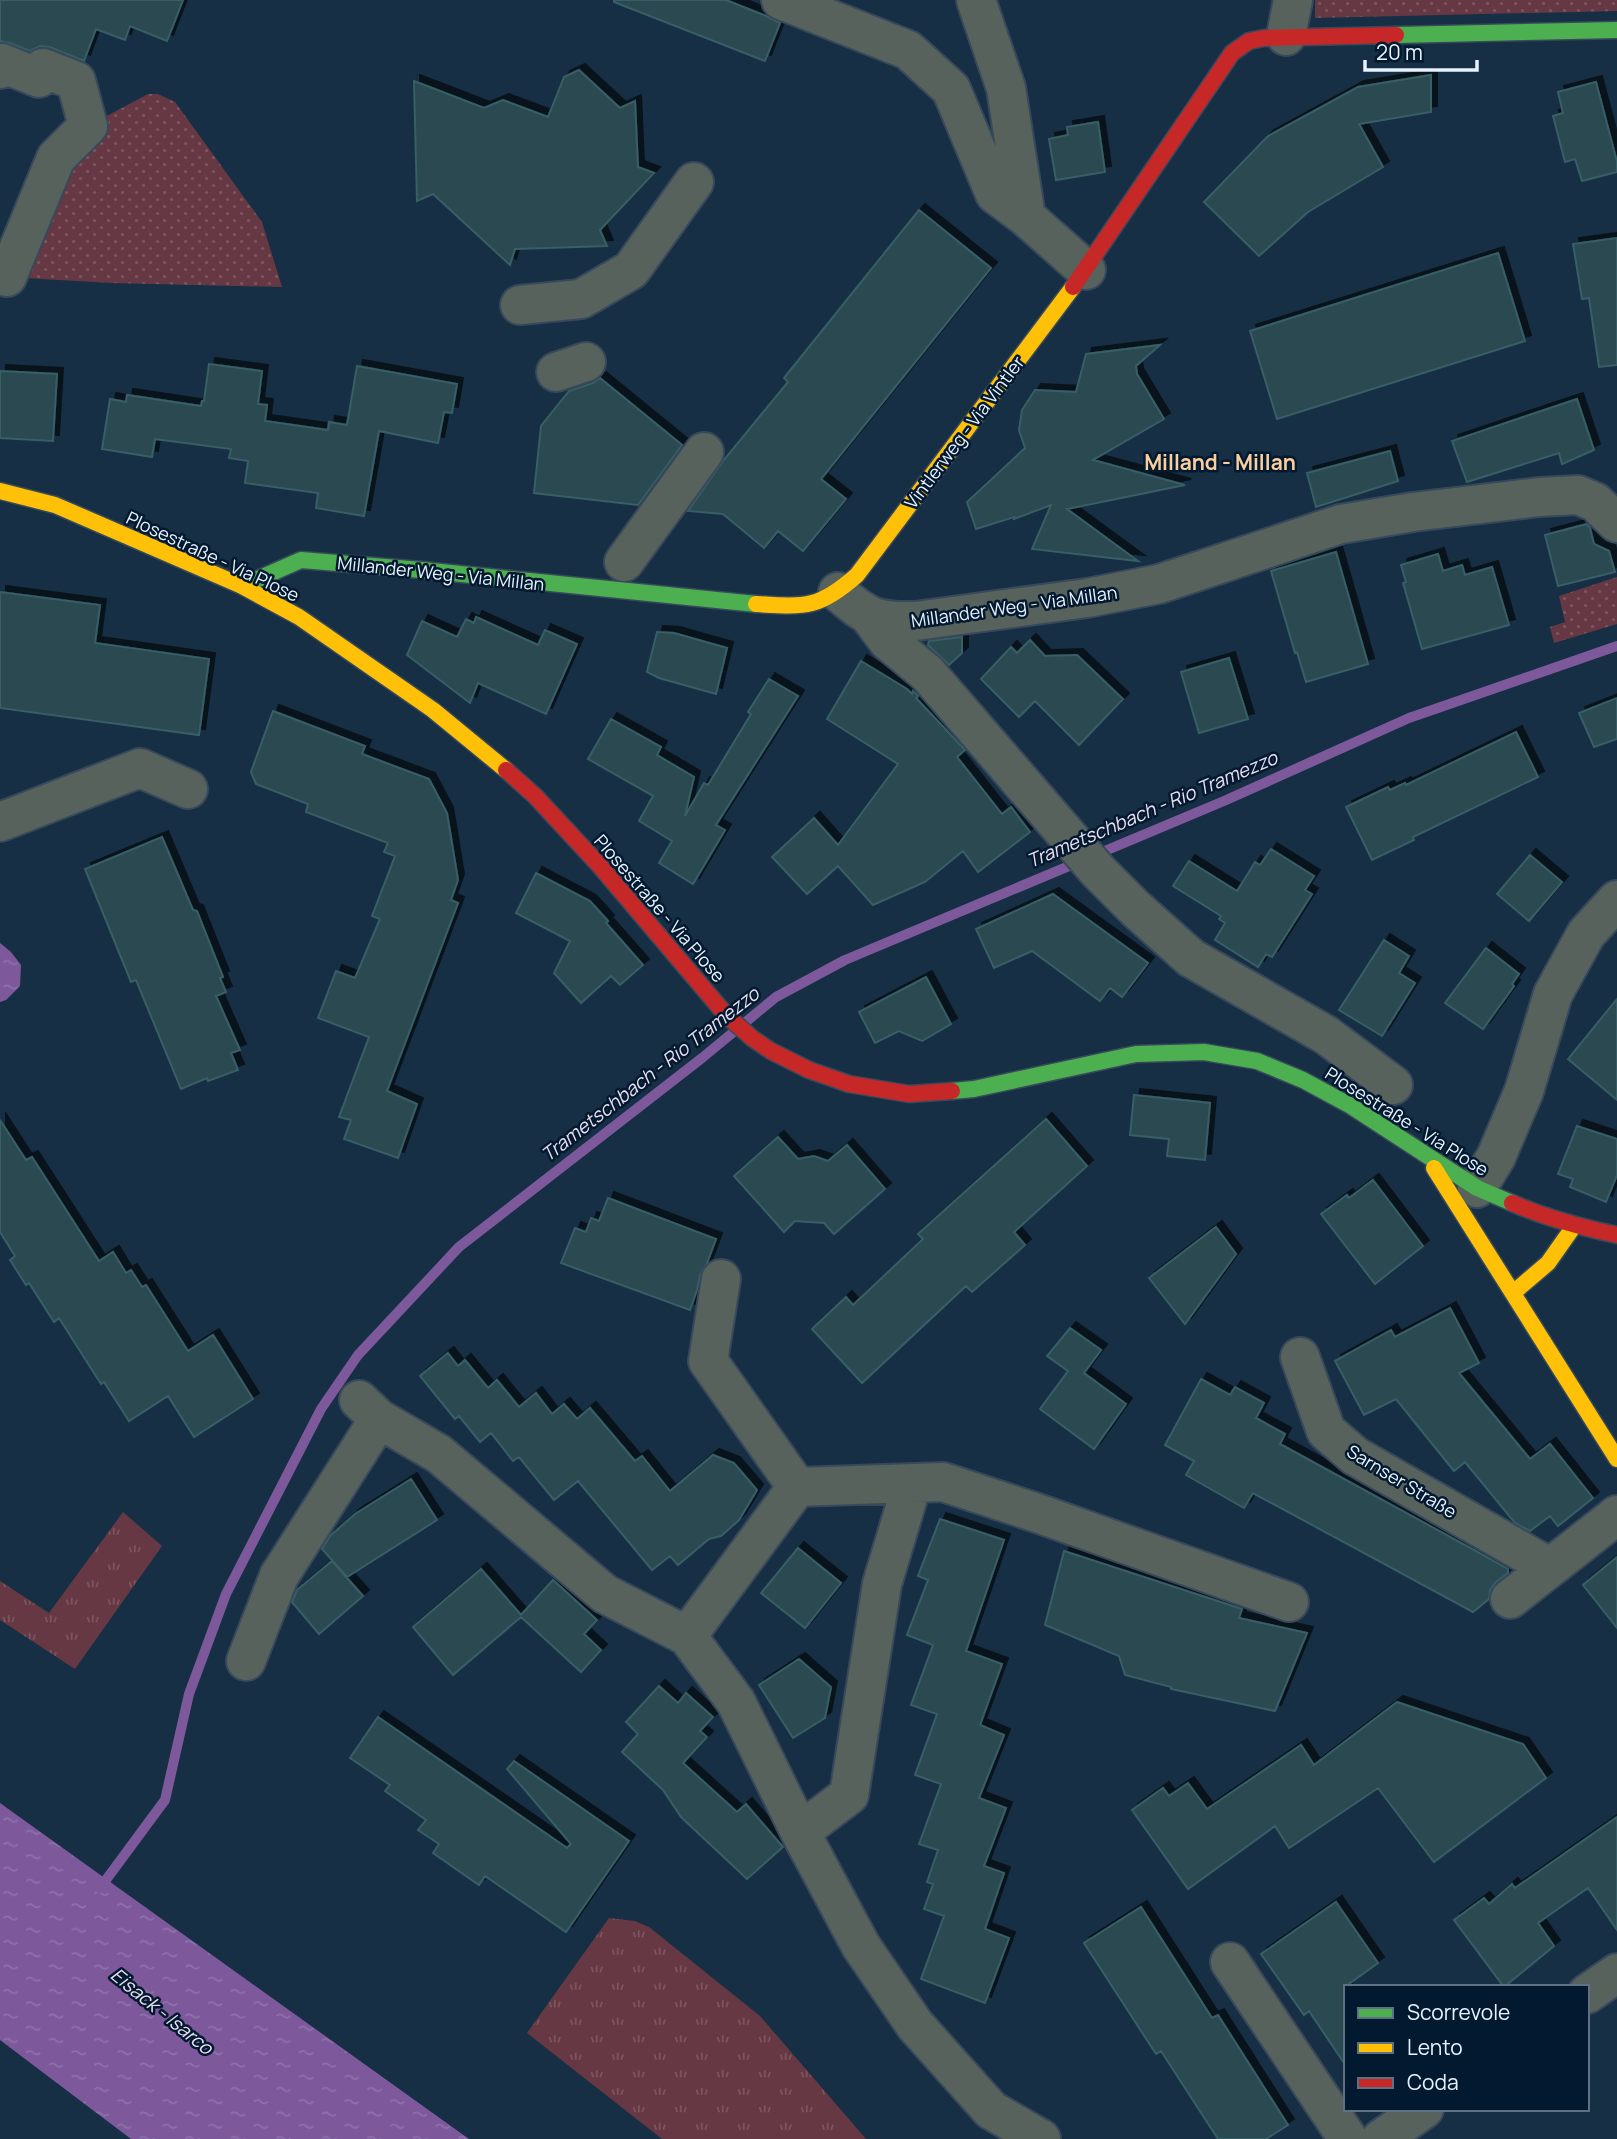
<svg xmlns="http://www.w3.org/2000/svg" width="1617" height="2139" font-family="Manrope,sans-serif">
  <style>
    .grass { fill: url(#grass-dots) }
    .park { fill: url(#park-tufts) }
    .water { fill: url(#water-ripples) }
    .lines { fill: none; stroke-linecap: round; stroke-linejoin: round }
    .stream { stroke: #7d599c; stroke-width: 10 }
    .building { fill: #2a4951; stroke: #385e66; stroke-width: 2; filter: url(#shadow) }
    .street-casing { stroke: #37495b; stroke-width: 42 }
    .fast-casing { stroke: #37495b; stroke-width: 19 }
    .slow-casing { stroke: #37495b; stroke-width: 19 }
    .jam-casing { stroke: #37495b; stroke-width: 19 }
    .street { stroke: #58625c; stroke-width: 38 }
    .fast { stroke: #4caf50; stroke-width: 16 }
    .slow { stroke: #ffc107; stroke-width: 16 }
    .jam { stroke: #c62828; stroke-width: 16 }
    .labels { text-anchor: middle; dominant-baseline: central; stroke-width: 5; stroke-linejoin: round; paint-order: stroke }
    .street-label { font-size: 18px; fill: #e6f2ff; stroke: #03192f }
    .water-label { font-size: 19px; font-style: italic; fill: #eadff3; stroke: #03192f }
    .quarter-label { font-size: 21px; font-weight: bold; fill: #face9e; stroke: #03192f }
  </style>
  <defs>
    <pattern id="grass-dots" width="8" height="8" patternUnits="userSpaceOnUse" patternTransform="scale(1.75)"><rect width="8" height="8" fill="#663843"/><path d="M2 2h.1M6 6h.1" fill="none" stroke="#7c555f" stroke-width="1.8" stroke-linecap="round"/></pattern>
    <pattern id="park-tufts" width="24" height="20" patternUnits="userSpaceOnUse" patternTransform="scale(1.75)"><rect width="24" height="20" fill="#663843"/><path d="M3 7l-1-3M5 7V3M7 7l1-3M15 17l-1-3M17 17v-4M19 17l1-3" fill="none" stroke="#7c555f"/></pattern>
    <pattern id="water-ripples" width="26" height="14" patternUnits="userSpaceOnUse" patternTransform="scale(1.75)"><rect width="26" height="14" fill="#7d599c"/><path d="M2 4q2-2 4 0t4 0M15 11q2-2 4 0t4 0" fill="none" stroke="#8f71ab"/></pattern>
    <filter id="shadow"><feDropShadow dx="6" dy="-6" stdDeviation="0" flood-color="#0009"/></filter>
  </defs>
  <rect width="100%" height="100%" fill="#162f44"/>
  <path class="grass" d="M 1315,0 L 1617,0 L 1617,11 L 1315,18 Z
    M 148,94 L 158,94 L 175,102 L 262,222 L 282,287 L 112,283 L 7,277 L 88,126 Z
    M 1617,577 L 1617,624 L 1554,643 L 1550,627 L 1565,622 L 1559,596 Z"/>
  <path class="park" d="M 123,1512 L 162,1546 L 75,1669 L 0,1620 L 0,1581 L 49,1613 Z
    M 609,1918 L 635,1921 L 649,1927 L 760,2016 L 866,2139 L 662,2139 L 527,2033 Z"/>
  <path class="water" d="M 0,943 L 11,952 L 21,965 L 20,986 L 6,1000 L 0,1002 Z
    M 0,1803 L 469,2139 L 131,2139 L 0,2040 Z"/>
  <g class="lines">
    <path class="stream" d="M 100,1888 L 165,1800 L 189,1694 L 226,1594 L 321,1409 L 358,1355 L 459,1247 L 702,1058 L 776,997 L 845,960 L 1224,801 L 1409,718 L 1617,646"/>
  </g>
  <path class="building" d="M 0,0 L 183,0 L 167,41 L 130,26 L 125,40 L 96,29 L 84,61 L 50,47 L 40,46 L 30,51 L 10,43 L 0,41 Z
    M 614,0 L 726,0 L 766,16 L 780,23 L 765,61 L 614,2 Z
    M 579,70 L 620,108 L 635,101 L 638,167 L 654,173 L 600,230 L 607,246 L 515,249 L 510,265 L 433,194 L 417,201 L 414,81 L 484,108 L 503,100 L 548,117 L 564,77 Z
    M 1431,75 L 1431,112 L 1359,124 L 1383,167 L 1308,212 L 1259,256 L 1204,202 L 1268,136 L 1358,87 Z
    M 1596,82 L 1617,162 L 1617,172 L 1582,181 L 1575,159 L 1565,162 L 1553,116 L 1563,113 L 1558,92 Z
    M 1098,122 L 1105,172 L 1056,180 L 1049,139 L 1068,135 L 1067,127 Z
    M 919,210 L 991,268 L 821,479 L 846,499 L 803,551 L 778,531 L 764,548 L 723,514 L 688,511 L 723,461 L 788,382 L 784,378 Z
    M 1617,238 L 1617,365 L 1599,367 L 1589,298 L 1582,299 L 1573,244 Z
    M 1498,253 L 1525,341 L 1277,419 L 1250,331 Z
    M 1160,345 L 1136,366 L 1137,374 L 1164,419 L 1093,460 L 1185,485 L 1067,509 L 1138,561 L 1032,549 L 1051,505 L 1014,519 L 1014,517 L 976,529 L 967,502 L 1025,448 L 1019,430 L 1022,410 L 1035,390 L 1076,392 L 1086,354 Z
    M 209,364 L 262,371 L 258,404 L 267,405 L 265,421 L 328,430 L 329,422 L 347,425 L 357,366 L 457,384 L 452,413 L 444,412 L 438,443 L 379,431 L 364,516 L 316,508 L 318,493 L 245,483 L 248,461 L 229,458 L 231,449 L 155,439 L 152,457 L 102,449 L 110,399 L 126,402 L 127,395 L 201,406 L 202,401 L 204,401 Z
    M 0,371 L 57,374 L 53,441 L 0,438 Z
    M 600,378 L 682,445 L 638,505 L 534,493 L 541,426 L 569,391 L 593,383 Z
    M 1577,399 L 1594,450 L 1562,464 L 1559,453 L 1467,482 L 1452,441 Z
    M 1390,451 L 1398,481 L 1316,507 L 1307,473 Z
    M 1587,524 L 1590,528 L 1594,544 L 1609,551 L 1615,572 L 1558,586 L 1545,535 Z
    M 1336,552 L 1368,664 L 1306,682 L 1297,652 L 1295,653 L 1271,571 Z
    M 1438,554 L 1443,571 L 1462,565 L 1465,575 L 1492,567 L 1509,625 L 1422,649 L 1403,583 L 1406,582 L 1401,565 Z
    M 0,592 L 100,605 L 95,643 L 209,659 L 199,735 L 0,708 Z
    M 476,617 L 538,645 L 545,630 L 577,644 L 546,714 L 478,683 L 470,703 L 407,655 L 422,621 L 457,637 L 466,619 L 474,623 Z
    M 657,632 L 674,633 L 727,648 L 716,694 L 659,678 L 647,672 Z
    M 962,637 L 962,653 L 949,665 L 928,645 L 929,641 Z
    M 1030,640 L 1045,656 L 1077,655 L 1123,699 L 1079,745 L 1035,701 L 1019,717 L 981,679 L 1011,647 L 1017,653 Z
    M 1229,658 L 1248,719 L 1199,733 L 1181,672 Z
    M 861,661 L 907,689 L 912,694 L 913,691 L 918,696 L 916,698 L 965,750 L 957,757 L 1002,814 L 1011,807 L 1030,832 L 978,872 L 963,851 L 925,882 L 873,905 L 838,866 L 807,894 L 772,857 L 814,818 L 838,845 L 898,764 L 827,719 Z
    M 769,679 L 798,696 L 716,825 L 725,830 L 693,884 L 659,863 L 672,841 L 639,821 L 653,796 L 588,759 L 611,719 L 661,747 L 657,755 L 694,777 L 685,816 L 704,783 L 708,785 L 751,714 L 748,712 Z
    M 1617,698 L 1617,739 L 1594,747 L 1579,713 Z
    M 273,711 L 365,746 L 362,754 L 429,779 L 447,813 L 458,880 L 451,900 L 458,903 L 387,1091 L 417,1104 L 398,1158 L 344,1139 L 351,1120 L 339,1117 L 369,1037 L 318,1018 L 336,971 L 355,978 L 380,919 L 372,916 L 395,856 L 384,852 L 388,843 L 306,812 L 308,804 L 256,784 L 251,772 Z
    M 1516,732 L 1538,777 L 1413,837 L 1414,840 L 1372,860 L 1346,807 L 1388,787 L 1390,790 L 1405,783 L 1406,785 Z
    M 162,837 L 193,910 L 197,911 L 223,977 L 220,978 L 226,992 L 216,996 L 240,1050 L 231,1053 L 238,1070 L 208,1081 L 207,1078 L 181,1089 L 136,980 L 131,982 L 85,869 Z
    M 1271,849 L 1314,876 L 1305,890 L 1312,894 L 1272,957 L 1266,954 L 1258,967 L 1215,940 L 1225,923 L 1219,919 L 1221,916 L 1173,886 L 1189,861 L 1237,891 L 1255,862 L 1260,865 Z
    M 1530,855 L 1562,882 L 1529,921 L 1497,894 Z
    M 536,873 L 590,901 L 608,921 L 606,923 L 643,965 L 620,985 L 611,976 L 581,1003 L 554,973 L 570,941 L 516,913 Z
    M 1053,894 L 1148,963 L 1122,997 L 1110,988 L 1100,1001 L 1032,951 L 994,968 L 976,929 Z
    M 1384,940 L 1409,956 L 1399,973 L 1415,983 L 1382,1036 L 1339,1010 Z
    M 1486,948 L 1519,974 L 1512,984 L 1514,986 L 1483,1029 L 1445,1003 Z
    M 926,977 L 951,1024 L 922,1041 L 899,1031 L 875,1043 L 859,1012 Z
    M 1617,999 L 1617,1100 L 1568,1059 Z
    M 1134,1095 L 1210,1103 L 1205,1160 L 1167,1156 L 1169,1139 L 1130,1135 Z
    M 1046,1119 L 1087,1166 L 1014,1232 L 1025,1245 L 972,1292 L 966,1286 L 862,1383 L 812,1329 L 846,1297 L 853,1305 L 923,1239 L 918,1234 Z
    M 0,1120 L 26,1160 L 32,1157 L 99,1261 L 113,1252 L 126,1273 L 131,1270 L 142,1287 L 146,1285 L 188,1351 L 213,1335 L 253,1399 L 194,1437 L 168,1396 L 129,1421 L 104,1382 L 101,1384 L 59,1318 L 54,1322 L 29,1283 L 26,1285 L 10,1260 L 15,1256 L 0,1232 Z
    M 1577,1126 L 1617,1139 L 1617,1175 L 1606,1202 L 1570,1187 L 1573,1179 L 1558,1174 Z
    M 778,1137 L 798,1159 L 814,1156 L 828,1161 L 847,1145 L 885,1189 L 834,1234 L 824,1223 L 795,1221 L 784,1232 L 734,1176 Z
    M 1373,1180 L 1423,1246 L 1375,1284 L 1321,1214 L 1347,1195 L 1349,1198 Z
    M 608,1198 L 716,1239 L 707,1263 L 700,1275 L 697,1290 L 690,1310 L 561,1263 L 575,1228 L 586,1232 L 591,1218 L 599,1221 Z
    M 1216,1227 L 1236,1254 L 1185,1324 L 1149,1278 Z
    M 1450,1308 L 1479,1363 L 1459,1373 L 1530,1459 L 1550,1444 L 1593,1498 L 1558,1526 L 1550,1516 L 1530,1531 L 1515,1523 L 1465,1462 L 1454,1471 L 1396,1399 L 1364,1415 L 1335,1361 L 1391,1330 L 1395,1337 Z
    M 1070,1328 L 1101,1350 L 1084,1373 L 1126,1404 L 1094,1449 L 1040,1409 L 1068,1371 L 1047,1356 Z
    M 448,1353 L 458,1366 L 465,1360 L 488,1388 L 497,1380 L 519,1407 L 536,1393 L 552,1414 L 564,1404 L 577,1419 L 590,1408 L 635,1461 L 642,1456 L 670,1491 L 713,1455 L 734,1463 L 757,1490 L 739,1520 L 721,1536 L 709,1539 L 678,1565 L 670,1556 L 652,1570 L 578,1481 L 554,1500 L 519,1457 L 513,1461 L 491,1433 L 480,1442 L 459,1416 L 455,1419 L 420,1376 Z
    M 1201,1379 L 1230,1395 L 1235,1387 L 1264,1403 L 1256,1418 L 1285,1434 L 1280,1444 L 1474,1550 L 1508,1569 L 1508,1573 L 1496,1582 L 1490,1590 L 1489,1599 L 1473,1612 L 1253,1493 L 1244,1508 L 1186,1475 L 1194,1461 L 1165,1445 Z
    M 411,1479 L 437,1520 L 347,1577 L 322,1549 L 330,1536 L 355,1514 Z
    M 940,1519 L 1004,1540 L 966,1651 L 1002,1664 L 980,1725 L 1004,1735 L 979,1798 L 1006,1808 L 984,1866 L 1004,1873 L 985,1929 L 1009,1938 L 985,2003 L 921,1979 L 944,1916 L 924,1909 L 933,1884 L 927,1882 L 938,1850 L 919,1844 L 941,1784 L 915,1775 L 937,1714 L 911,1705 L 933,1645 L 907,1635 L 928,1580 L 918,1576 Z
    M 798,1548 L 841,1583 L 805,1628 L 761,1593 Z
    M 1064,1551 L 1242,1609 L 1239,1618 L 1307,1633 L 1275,1711 L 1171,1689 L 1171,1687 L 1125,1675 L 1119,1656 L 1045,1625 Z
    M 1617,1557 L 1617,1628 L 1583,1585 Z
    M 332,1561 L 363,1596 L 319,1634 L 292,1602 L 297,1590 Z
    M 481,1569 L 521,1615 L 553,1580 L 597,1620 L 584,1634 L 601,1650 L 581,1672 L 521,1617 L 453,1675 L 413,1627 Z
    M 799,1659 L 831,1687 L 825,1718 L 793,1738 L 759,1685 Z
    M 659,1686 L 678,1703 L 686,1693 L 713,1717 L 700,1731 L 707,1737 L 683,1763 L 737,1812 L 746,1804 L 783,1847 L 747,1879 L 681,1817 L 663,1790 L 622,1752 L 638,1734 L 626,1722 Z
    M 1397,1702 L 1523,1744 L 1546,1778 L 1434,1862 L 1378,1788 L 1289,1848 L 1275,1826 L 1188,1889 L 1132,1810 L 1163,1788 L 1169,1796 L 1188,1783 L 1207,1809 L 1301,1745 L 1314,1765 Z
    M 378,1717 L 567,1848 L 571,1844 L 507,1769 L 514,1761 L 629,1841 L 566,1932 L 485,1876 L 479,1885 L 433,1853 L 439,1844 L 418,1830 L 426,1820 L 385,1791 L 390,1785 L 350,1758 Z
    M 1617,1817 L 1617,1930 L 1588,1888 L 1538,1923 L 1554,1946 L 1504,1987 L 1454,1920 L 1484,1898 L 1489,1904 L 1512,1884 L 1515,1888 Z
    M 1336,1902 L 1378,1963 L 1346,1986 L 1346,2066 L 1309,2011 L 1304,2015 L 1261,1954 Z
    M 1141,1907 L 1212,2018 L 1218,2015 L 1288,2125 L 1266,2139 L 1218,2139 L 1161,2051 L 1156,2054 L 1084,1943 Z"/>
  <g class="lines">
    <g class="street-casing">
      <path id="street" d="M 781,0 L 908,50 L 951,89 L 995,194 L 1026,217 L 1086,270
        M 976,0 L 1006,88 L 1026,217
        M 1286,36 L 1293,0
        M 0,69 L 2,63 L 39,78 L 43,68 L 76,81 L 88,126 L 56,158 L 7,277 L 0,275
        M 520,305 L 581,299 L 631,270 L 694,182
        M 556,372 L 586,362
        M 624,562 L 704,452
        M 838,592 C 868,618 876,622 916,621 L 1087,598 L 1159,584 L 1341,524 L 1413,512 L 1539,497 L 1578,495 L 1595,502 L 1617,523
        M 870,617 L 888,641 L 927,673 L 1098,871 L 1135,908 L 1191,958 L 1326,1035 L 1393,1085
        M 0,822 L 140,768 L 188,789
        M 1477,1188 L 1496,1157 L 1524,1091 L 1553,994 L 1586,934 L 1617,900
        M 721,1279 L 708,1361 L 797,1487
        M 1300,1357 L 1326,1431 L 1355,1456 L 1549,1567
        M 359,1400 L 379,1419 L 439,1454 L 605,1594 L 687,1636 L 736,1702 L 800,1832 L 861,1946 L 915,2025 L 991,2110 L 1041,2139
        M 1510,1599 L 1617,1515
        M 687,1636 L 797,1487 L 943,1482 L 1037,1513 L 1289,1602
        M 246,1661 L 279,1576 L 379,1419
        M 800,1832 L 849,1795 L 882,1584 L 912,1484
        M 1230,1962 L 1348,2139
        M 1587,1994 L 1617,1973
        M 1381,2139 L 1424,2109"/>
    </g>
    <g class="fast-casing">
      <path id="fast" d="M 1396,35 L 1617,30
        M 242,586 L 301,560 L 422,570 L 756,604
        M 952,1091 L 974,1089 L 1136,1054 L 1204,1052 L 1257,1061 L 1303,1080 L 1351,1106 L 1477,1188 L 1512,1203"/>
    </g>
    <g class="slow-casing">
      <path id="slow" d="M 0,491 L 55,505 L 242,586 L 299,617 L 433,710 L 506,770
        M 756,604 C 805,607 819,609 857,575 L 1073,287
        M 1434,1168 L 1617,1459
        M 1513,1293 L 1548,1263 L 1574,1226"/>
    </g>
    <g class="jam-casing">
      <path id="jam" d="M 1073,287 L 1232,53 L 1249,41 L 1264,38 L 1396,35
        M 506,770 L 535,796 L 599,865 L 726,1015 L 752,1038 L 771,1051 L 809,1070 L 849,1084 L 909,1094 L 952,1091
        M 1512,1203 C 1546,1218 1580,1227 1617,1235"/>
    </g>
    <use href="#street" class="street"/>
    <use href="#fast" class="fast"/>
    <use href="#slow" class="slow"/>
    <use href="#jam" class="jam"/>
  </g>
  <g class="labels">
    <g class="street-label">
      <text transform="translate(964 432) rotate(-53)">Vintlerweg - Via Vintler</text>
      <text transform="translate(213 556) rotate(25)">Plosestraße - Via Plose</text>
      <text transform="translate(441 573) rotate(6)">Millander Weg - Via Millan</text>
      <text transform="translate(1014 606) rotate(-8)">Millander Weg - Via Millan</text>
      <text transform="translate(660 908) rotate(49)">Plosestraße - Via Plose</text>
      <text transform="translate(1407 1121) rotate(32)">Plosestraße - Via Plose</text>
      <text transform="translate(1402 1481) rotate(31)">Sarnser Straße</text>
    </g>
    <g class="water-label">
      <text transform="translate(1152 809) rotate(-23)">Trametschbach - Rio Tramezzo</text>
      <text transform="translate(650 1074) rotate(-38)">Trametschbach - Rio Tramezzo</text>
      <text transform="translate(162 2011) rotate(39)">Eisack - Isarco</text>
    </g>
    <g class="quarter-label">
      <text x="1220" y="462">Milland - Millan</text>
    </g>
  </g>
  <rect x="1344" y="1985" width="245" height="126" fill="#03192f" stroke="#5e7082" stroke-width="2"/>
  <rect x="1358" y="2008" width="35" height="10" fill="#4caf50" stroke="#5e7082" stroke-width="2"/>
  <text x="1407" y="2020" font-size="21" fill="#e6f2ff">Scorrevole</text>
  <rect x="1358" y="2043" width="35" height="10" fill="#ffc107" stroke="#5e7082" stroke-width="2"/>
  <text x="1407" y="2055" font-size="21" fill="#e6f2ff">Lento</text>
  <rect x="1358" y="2078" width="35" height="10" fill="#c62828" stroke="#5e7082" stroke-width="2"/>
  <text x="1407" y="2090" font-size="21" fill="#e6f2ff">Coda</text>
  <path d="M1365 60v10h112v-10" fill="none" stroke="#e6f2ff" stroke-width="3.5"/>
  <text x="1376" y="60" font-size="21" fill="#e6f2ff" stroke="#03192f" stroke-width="5" paint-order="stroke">20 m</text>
</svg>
